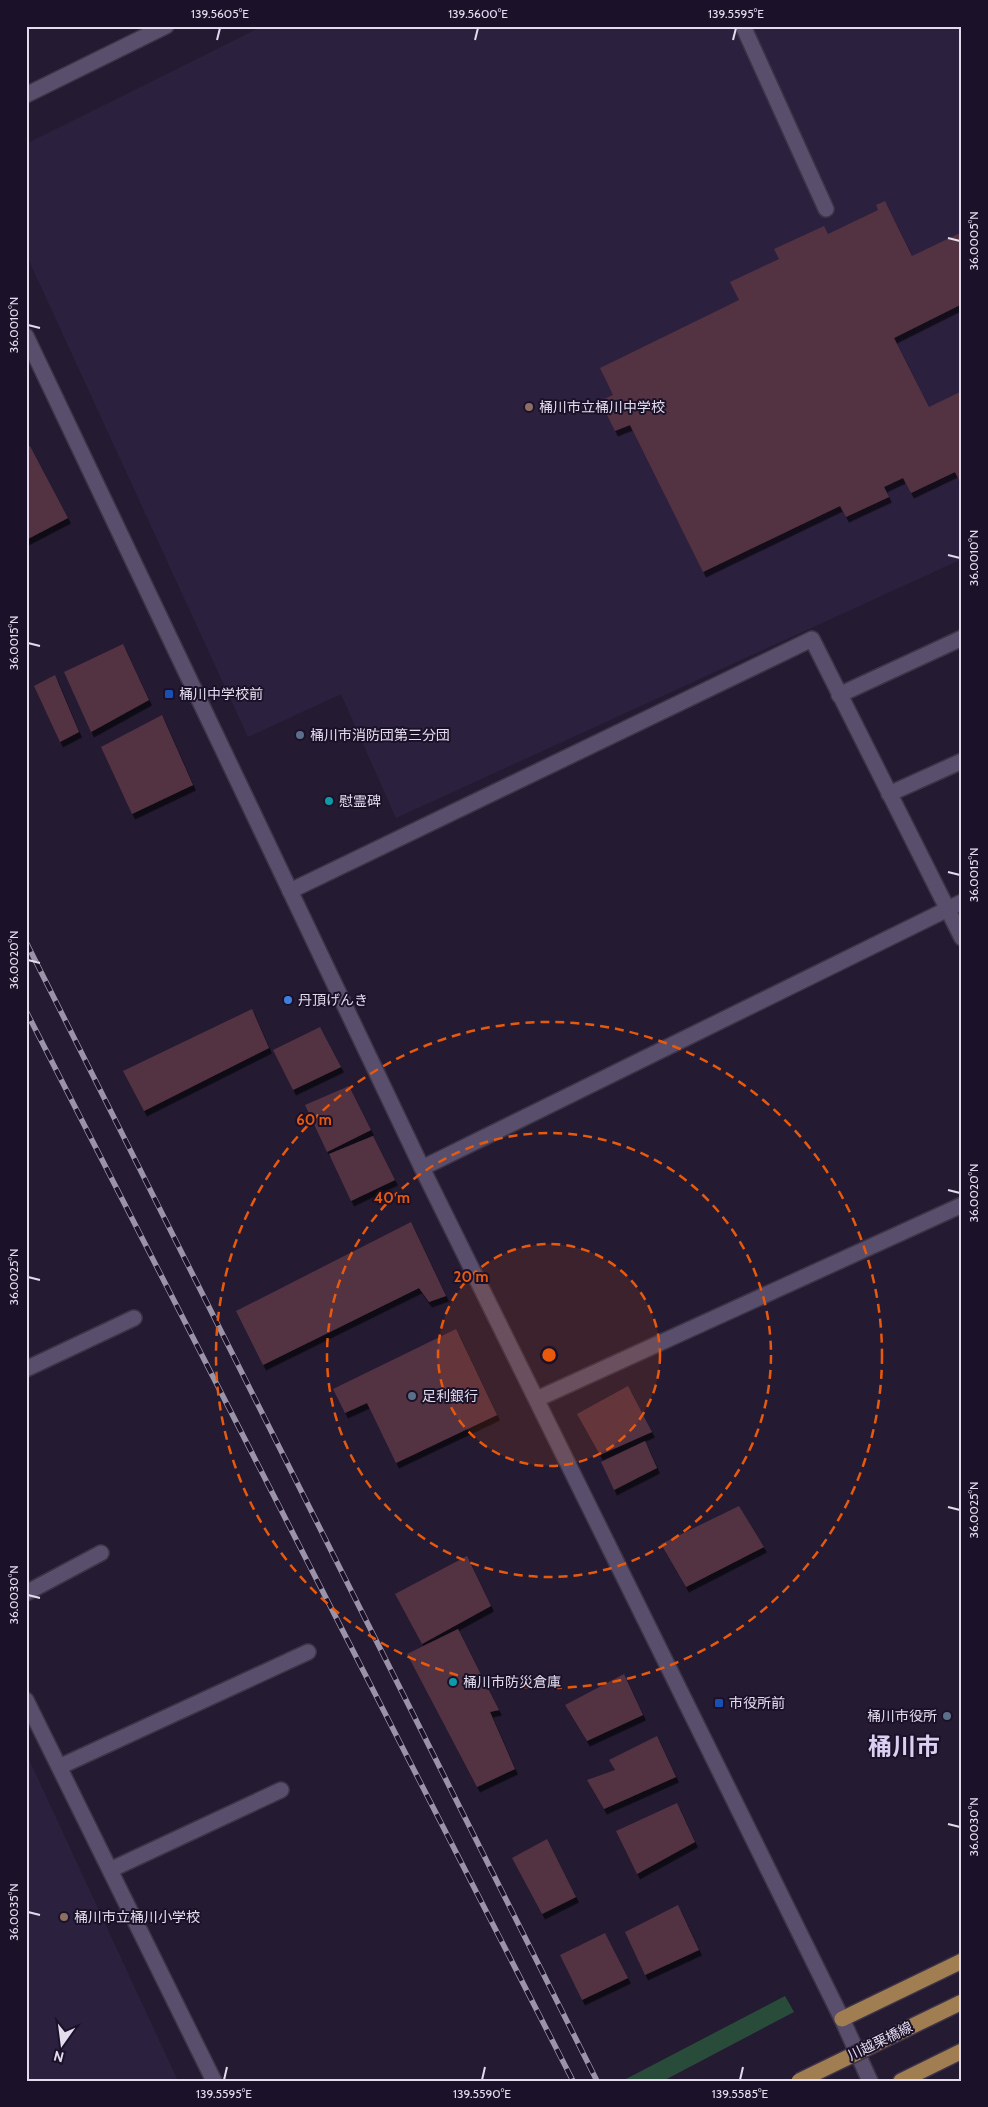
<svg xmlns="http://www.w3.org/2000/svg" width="988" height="2107" font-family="Cabin,'Noto Sans JP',sans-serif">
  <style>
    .built { fill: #2c203f }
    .green { fill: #294c3a }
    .building { fill: #523143; filter: url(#shadow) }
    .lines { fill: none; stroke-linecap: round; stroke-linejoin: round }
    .lane-casing { stroke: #3d3448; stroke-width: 18 }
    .street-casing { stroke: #3d3448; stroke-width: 18 }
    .secondary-casing { stroke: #3d3448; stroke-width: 18 }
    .primary-casing { stroke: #3d3448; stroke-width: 18 }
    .lane { stroke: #594f6c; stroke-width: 15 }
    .street { stroke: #594f6c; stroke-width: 15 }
    .secondary { stroke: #594f6c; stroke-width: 15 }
    .primary { stroke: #a07e52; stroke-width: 15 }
    .rail-casing { stroke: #9b94a8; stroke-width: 5.5 }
    .rail { stroke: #1b1129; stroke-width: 4; stroke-dasharray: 11; stroke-linecap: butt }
    .primary-bridge-casing { stroke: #3d3448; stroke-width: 18; stroke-linecap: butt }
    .primary-bridge { stroke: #a07e52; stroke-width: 15 }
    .ticks { fill: none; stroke: #e2dced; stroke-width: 2 }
    .ring { fill: none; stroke: #e8590c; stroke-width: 2.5; stroke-dasharray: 9 6 }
    .education-dot { fill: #8d6e63; stroke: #1b1129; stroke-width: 2 }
    .transit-dot { fill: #1a4fb4; stroke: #1b1129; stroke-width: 2 }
    .service-dot { fill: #5c6f8a; stroke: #1b1129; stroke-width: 2 }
    .culture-dot { fill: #0f9aa8; stroke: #1b1129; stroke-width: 2 }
    .shop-dot { fill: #3f7fe0; stroke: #1b1129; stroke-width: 2 }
    .labels { text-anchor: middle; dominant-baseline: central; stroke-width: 4; stroke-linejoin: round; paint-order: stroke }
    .poi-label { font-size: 14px; fill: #e2dced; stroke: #1b1129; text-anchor: start }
    .street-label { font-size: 14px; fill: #e2dced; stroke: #1b1129 }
    .town-label { font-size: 24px; font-weight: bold; fill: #dbd0f2; stroke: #1b1129 }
    .centre { fill: #e8590c; stroke: #1b1129; stroke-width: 2.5 }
    .ring-label { font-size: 15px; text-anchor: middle; font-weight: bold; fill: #e8590c; stroke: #1b1129; stroke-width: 4; stroke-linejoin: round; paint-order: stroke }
    .neatline { fill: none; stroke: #e2dced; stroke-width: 2 }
    .ticks-label { font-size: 12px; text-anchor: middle; fill: #e2dced }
  </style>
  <defs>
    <filter id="shadow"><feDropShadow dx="3" dy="5.5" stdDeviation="0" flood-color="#0009"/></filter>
  </defs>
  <rect width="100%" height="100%" fill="#241b33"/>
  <path class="built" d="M 263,26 L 962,26 L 962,559 L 396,818 L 341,694 L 248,737 L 26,254 L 26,144 Z
    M 26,1753 L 178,2081 L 26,2081 Z"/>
  <path class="green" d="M 785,1996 L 794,2012 L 663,2081 L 627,2081 L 626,2079 Z"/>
  <path class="building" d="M 885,201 L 912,256 L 962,232 L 962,304 L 894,338 L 929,407 L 962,391 L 962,486 L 955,472 L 911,493 L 903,478 L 884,487 L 889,497 L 846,517 L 840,506 L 703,572 L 630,425 L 615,431 L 600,401 L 613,395 L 600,368 L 739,300 L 730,282 L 779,259 L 774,249 L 824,226 L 828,234 L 878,210 L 876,205 Z
    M 30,446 L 68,518 L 26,540 L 26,448 Z
    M 123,644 L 149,700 L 91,732 L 64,672 Z
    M 55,675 L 79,732 L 60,742 L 34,686 Z
    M 162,715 L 193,785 L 132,814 L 101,747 Z
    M 252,1009 L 269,1048 L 144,1111 L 123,1071 Z
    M 320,1027 L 341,1067 L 293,1090 L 273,1050 Z
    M 349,1086 L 371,1130 L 327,1152 L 305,1105 Z
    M 373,1136 L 395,1180 L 351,1201 L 329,1154 Z
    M 411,1222 L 446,1296 L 429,1302 L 419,1288 L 263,1365 L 236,1311 Z
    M 456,1329 L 497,1415 L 396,1463 L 367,1403 L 345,1413 L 333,1389 Z
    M 628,1386 L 652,1432 L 600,1455 L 577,1414 Z
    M 645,1441 L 657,1468 L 614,1490 L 601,1462 Z
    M 739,1506 L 764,1547 L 686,1587 L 661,1544 Z
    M 467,1556 L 491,1606 L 422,1644 L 395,1594 Z
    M 458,1629 L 499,1710 L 490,1712 L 515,1769 L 477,1787 L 407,1654 Z
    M 624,1674 L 643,1715 L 587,1741 L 565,1705 Z
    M 657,1736 L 676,1777 L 604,1809 L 587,1780 L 615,1770 L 609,1760 Z
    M 677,1803 L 695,1842 L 637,1874 L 616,1831 Z
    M 547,1839 L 576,1897 L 542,1914 L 512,1858 Z
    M 678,1905 L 699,1950 L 645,1975 L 625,1932 Z
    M 605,1933 L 628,1978 L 582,2000 L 560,1955 Z"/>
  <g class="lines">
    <g class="lane-casing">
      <path id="lane" d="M 743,26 L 826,209"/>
    </g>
    <g class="street-casing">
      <path id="street" d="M 839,695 L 962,638
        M 889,794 L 962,761
        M 290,891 L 812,639 L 962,938
        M 422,1168 L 962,902
        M 26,1369 L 134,1318
        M 537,1399 L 962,1205
        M 26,1593 L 101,1553
        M 26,1700 L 214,2081
        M 59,1767 L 308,1652
        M 110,1870 L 281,1790"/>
    </g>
    <g class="secondary-casing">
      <path id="secondary" d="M 26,95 L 166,26
        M 26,336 L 422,1168 L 842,2019 L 870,2081"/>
    </g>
    <g class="primary-casing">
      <path id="primary" d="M 842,2019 L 962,1961
        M 901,2081 L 962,2051"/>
    </g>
    <use href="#lane" class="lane"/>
    <use href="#street" class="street"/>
    <use href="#secondary" class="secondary"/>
    <use href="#primary" class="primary"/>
    <g class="rail-casing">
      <path id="rail" d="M 26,942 L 597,2081
        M 26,1011 L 573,2081"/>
    </g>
    <use href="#rail" class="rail"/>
    <g class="primary-bridge-casing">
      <path id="primary-bridge" d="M 799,2081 L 962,2002"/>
    </g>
    <use href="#primary-bridge" class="primary-bridge"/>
  </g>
  <path class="ticks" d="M 217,40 L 220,28M 475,40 L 478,28M 733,40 L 736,28M 948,238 L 960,241M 28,325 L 40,328M 948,555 L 960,558M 28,643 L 40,646M 948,872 L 960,875M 28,960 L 40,963M 948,1190 L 960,1193M 28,1277 L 40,1280M 948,1507 L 960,1510M 28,1595 L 40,1598M 948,1824 L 960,1827M 28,1912 L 40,1915M 224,2080 L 227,2067M 482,2080 L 485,2067M 740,2080 L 743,2067"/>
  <circle cx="549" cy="1355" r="111" fill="#e8590c" fill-opacity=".12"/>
  <g class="ring">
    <circle cx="549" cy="1355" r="111"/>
    <circle cx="549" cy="1355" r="222"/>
    <circle cx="549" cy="1355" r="333"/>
  </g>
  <g class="education-dot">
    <circle cx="529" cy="407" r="5"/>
    <circle cx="64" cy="1917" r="5"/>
  </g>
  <g class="transit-dot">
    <rect x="164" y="689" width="10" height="10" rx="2.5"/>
    <rect x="714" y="1698" width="10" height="10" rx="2.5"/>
  </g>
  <g class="service-dot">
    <circle cx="300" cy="735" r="5"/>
    <circle cx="412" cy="1396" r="5"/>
    <circle cx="947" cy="1716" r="5"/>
  </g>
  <g class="culture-dot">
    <circle cx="329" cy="801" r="5"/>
    <circle cx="453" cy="1682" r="5"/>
  </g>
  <circle class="shop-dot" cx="288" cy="1000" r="5"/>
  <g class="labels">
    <g class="poi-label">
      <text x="539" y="407">桶川市立桶川中学校</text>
      <text x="179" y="694">桶川中学校前</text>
      <text x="310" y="735">桶川市消防団第三分団</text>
      <text x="339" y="801">慰霊碑</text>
      <text x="298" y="1000">丹頂げんき</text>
      <text x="422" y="1396">足利銀行</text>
      <text x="463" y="1682">桶川市防災倉庫</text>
      <text x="729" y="1703">市役所前</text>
      <text x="937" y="1716" text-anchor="end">桶川市役所</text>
      <text x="74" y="1917">桶川市立桶川小学校</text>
    </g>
    <g class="street-label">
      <text transform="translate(880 2041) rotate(-26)">川越栗橋線</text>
    </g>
    <g class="town-label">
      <text x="904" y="1746">桶川市</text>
    </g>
  </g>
  <circle cx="549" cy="1355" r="8" class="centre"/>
  <g class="ring-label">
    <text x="314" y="1125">60 m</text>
    <text x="392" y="1203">40 m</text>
    <text x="471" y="1282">20 m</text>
  </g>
  <rect width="988" height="2107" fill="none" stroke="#1b1129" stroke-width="55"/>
  <g transform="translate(62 2044) rotate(194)" stroke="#1b1129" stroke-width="4" paint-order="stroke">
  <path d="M0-4L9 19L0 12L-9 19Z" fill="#e2dced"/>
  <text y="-8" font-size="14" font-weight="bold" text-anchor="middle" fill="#e2dced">N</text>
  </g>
  <rect x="28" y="28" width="932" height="2052" class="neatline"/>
  <g class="ticks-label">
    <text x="220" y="18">139.5605°E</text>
    <text x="478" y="18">139.5600°E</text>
    <text x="736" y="18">139.5595°E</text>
    <text transform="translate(974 241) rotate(-90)" y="4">36.0005°N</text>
    <text transform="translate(14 325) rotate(-90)" y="4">36.0010°N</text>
    <text transform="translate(974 558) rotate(-90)" y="4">36.0010°N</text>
    <text transform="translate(14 643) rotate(-90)" y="4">36.0015°N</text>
    <text transform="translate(974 875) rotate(-90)" y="4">36.0015°N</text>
    <text transform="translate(14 960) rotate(-90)" y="4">36.0020°N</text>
    <text transform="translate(974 1193) rotate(-90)" y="4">36.0020°N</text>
    <text transform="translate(14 1277) rotate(-90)" y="4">36.0025°N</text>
    <text transform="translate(974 1510) rotate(-90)" y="4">36.0025°N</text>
    <text transform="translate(14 1595) rotate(-90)" y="4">36.0030°N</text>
    <text transform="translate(974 1827) rotate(-90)" y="4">36.0030°N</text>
    <text transform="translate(14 1912) rotate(-90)" y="4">36.0035°N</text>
    <text x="224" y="2098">139.5595°E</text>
    <text x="482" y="2098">139.5590°E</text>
    <text x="740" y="2098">139.5585°E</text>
  </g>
</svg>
